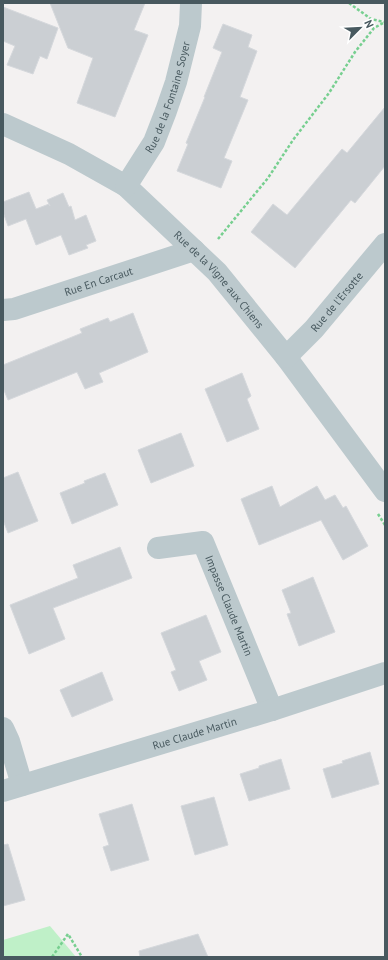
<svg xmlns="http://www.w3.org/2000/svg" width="388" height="960" font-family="'PT Sans',sans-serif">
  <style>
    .green { fill: #bff0c8 }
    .building { fill: #cbcfd3; stroke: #d5d8dc }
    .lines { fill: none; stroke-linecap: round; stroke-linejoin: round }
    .path { stroke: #77cf90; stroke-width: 2.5; stroke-dasharray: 3 2; stroke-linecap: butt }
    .minor { stroke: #bcc9cd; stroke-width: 22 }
    .labels { text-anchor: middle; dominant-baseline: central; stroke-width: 3; stroke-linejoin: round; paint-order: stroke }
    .street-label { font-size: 11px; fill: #48595f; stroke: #fff }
  </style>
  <rect width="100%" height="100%" fill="#f3f1f1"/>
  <path class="green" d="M 50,926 L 76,957 L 3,957 L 3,940 Z"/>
  <path class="building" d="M 50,3 L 145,3 L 134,30 L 148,35 L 115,117 L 77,103 L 93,58 L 68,48 Z
    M 3,7 L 58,28 L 47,59 L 40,56 L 33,74 L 7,65 L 15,46 L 3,41 Z
    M 223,24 L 252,35 L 248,47 L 257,51 L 240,97 L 248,100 L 224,158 L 232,161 L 221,188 L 177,171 L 188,144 L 186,143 L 205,97 L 204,97 L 222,52 L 213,48 Z
    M 385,107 L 385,166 L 355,203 L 351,200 L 295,268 L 251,232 L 273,204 L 287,215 L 342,149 L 347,153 Z
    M 29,192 L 36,209 L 49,204 L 50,206 L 47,200 L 63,193 L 69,207 L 71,206 L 75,220 L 86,215 L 96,241 L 86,245 L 88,248 L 69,255 L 61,235 L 36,245 L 26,219 L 8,226 L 3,212 L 3,202 Z
    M 133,313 L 148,352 L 99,373 L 103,382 L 85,389 L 77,372 L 8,400 L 3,388 L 3,365 L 82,333 L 80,329 L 108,318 L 110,322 Z
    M 242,373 L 251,396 L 247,399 L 259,429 L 227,442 L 205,389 Z
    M 181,433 L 194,466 L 151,483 L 138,450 Z
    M 18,472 L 38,521 L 8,533 L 3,520 L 3,478 Z
    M 105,473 L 118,505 L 72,524 L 60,493 L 85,483 L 84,481 Z
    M 272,486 L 280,507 L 317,486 L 325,500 L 335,495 L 343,508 L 346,506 L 368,546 L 343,560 L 321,520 L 259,545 L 241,499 Z
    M 120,547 L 132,578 L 53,608 L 65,639 L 29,654 L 10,605 L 78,578 L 73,565 Z
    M 313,577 L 335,632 L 299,646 L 287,614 L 291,613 L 282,590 Z
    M 206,615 L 221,652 L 199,661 L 207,680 L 179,691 L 171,672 L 176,670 L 161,633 Z
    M 102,672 L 113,700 L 72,717 L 60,690 Z
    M 370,752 L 379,784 L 332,798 L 323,769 L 343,763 L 342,761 Z
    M 281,759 L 290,789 L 249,801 L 240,774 L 259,768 L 259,766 Z
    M 214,797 L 228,845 L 195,855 L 181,806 Z
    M 132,804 L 149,860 L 111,871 L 103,847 L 109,845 L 99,814 Z
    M 8,844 L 25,900 L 3,906 L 3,845 Z
    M 198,934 L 208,957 L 140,957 L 139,951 Z"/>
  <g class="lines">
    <path class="path" d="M 349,3 L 371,19 L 384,22
      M 218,239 L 268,178 L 293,140 L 329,93 L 355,52 L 374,28 L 385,22
      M 378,514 L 385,525
      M 52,957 L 68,934 L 82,957"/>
    <g class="minor">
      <path id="s1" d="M 3,124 L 69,154 L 126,186 L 217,272 L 286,357 L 385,491"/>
      <path id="s2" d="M 126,186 L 154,142 L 166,111 L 176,82 L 190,26 L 191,3"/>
      <path id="s3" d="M 3,310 L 14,309 L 194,250"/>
      <path id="s4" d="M 286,357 L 314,329 L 385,244"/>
      <path id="s5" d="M 158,548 L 203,542 L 272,710"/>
      <path d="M 3,728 L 9,741 L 22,785"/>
      <path id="s6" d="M 3,791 L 272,710 L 385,673"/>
    </g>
  </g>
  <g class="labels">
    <g class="street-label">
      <text stroke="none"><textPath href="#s2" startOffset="99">Rue de la Fontaine Soyer</textPath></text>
      <text stroke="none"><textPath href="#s1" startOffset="270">Rue de la Vigne aux Chiens</textPath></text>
      <text stroke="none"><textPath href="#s3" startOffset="100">Rue En Carcaut</textPath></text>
      <text stroke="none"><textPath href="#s4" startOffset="75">Rue de l'Ersotte</textPath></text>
      <text stroke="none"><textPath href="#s5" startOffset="114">Impasse Claude Martin</textPath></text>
      <text stroke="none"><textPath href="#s6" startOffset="200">Rue Claude Martin</textPath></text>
    </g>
  </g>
  <rect width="388" height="960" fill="none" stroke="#48595f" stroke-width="8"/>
  <g transform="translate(360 28) rotate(66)" stroke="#ffffff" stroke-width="3" paint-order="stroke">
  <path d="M0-3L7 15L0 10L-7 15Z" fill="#48595f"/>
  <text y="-6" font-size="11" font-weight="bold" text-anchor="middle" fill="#48595f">N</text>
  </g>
</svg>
